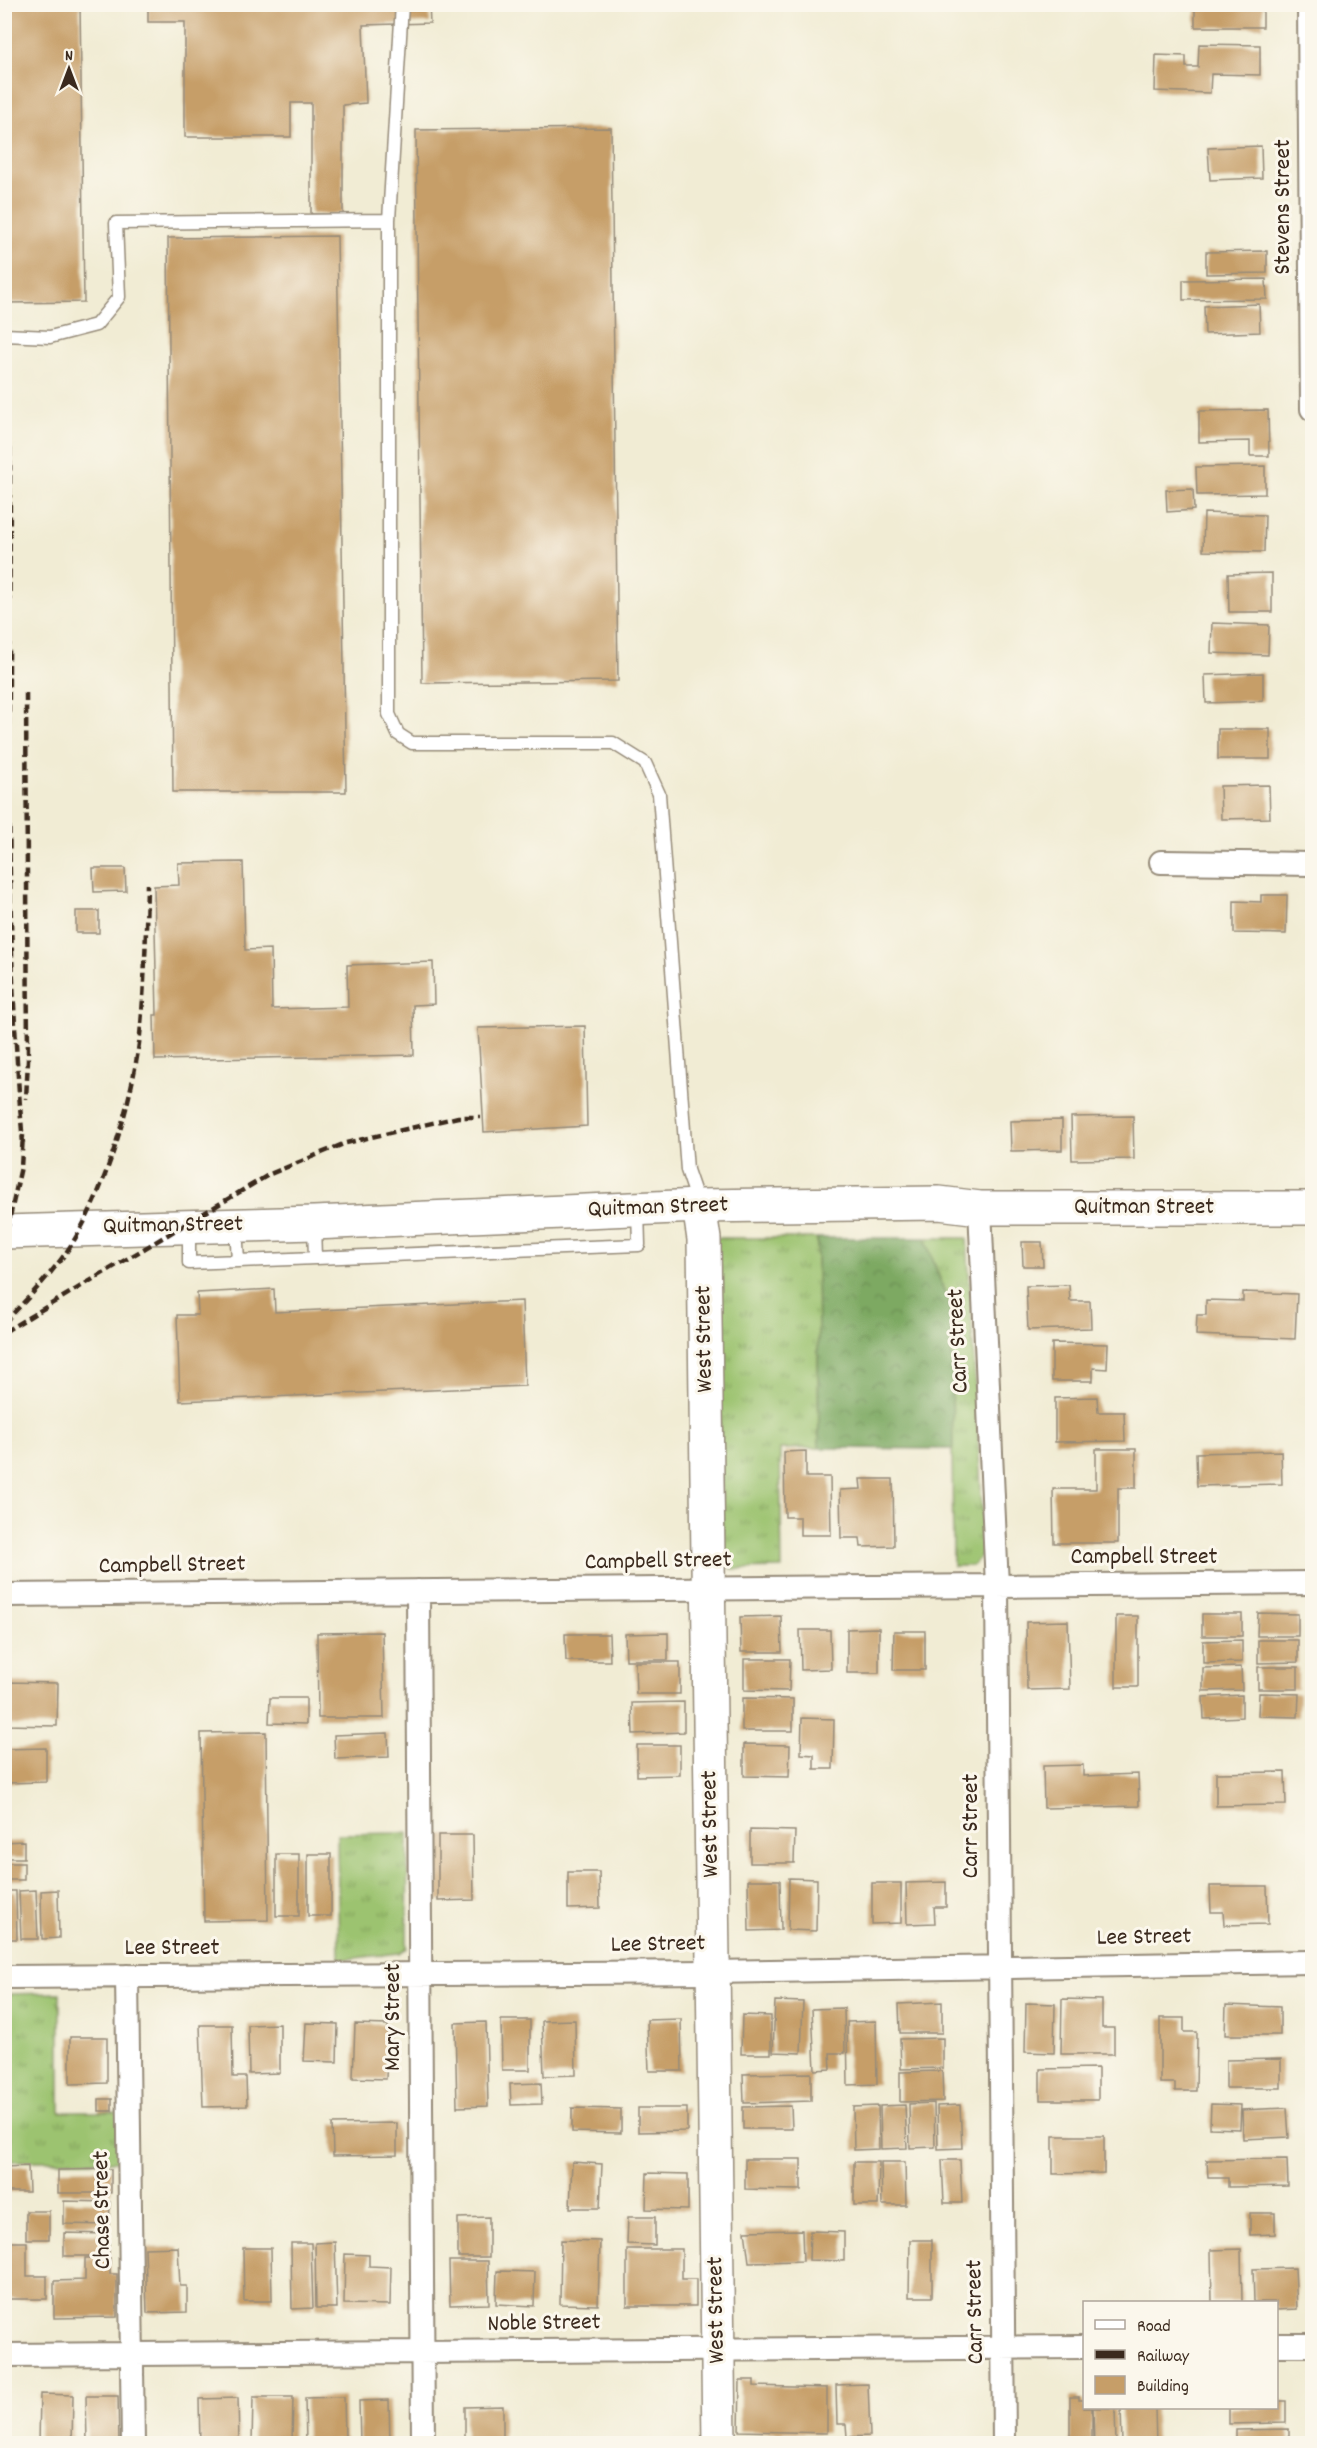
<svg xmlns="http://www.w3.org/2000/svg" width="1317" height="2448" font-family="Dekko,sans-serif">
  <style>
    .grass { fill: url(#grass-tufts); stroke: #6c7646; stroke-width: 1.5 }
    .forest { fill: url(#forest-crowns); stroke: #5c6a40; stroke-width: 1.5 }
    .building { fill: #c69e68 }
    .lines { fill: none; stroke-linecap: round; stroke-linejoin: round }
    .lane-casing { stroke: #968b79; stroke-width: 15 }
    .street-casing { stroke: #968b79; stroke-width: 26 }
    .secondary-casing { stroke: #968b79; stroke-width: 36 }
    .lane { stroke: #fff; stroke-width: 12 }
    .street { stroke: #fff; stroke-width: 22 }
    .secondary { stroke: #fff; stroke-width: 33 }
    .rail { stroke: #3b2a1e; stroke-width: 4.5; stroke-dasharray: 9 4.5; stroke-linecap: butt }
    .labels { text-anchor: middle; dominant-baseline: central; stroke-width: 6; stroke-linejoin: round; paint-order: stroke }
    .street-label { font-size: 24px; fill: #3b2a1e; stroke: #fbf7ec }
  </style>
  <defs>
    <pattern id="grass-tufts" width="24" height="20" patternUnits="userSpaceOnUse" patternTransform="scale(1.5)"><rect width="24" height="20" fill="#9cc36f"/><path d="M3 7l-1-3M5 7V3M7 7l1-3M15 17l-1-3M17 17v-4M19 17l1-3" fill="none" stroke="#809f5b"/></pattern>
    <pattern id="forest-crowns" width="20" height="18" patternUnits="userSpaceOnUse" patternTransform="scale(1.5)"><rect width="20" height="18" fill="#7da962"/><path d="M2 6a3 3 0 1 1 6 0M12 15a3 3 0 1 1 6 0" fill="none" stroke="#688a50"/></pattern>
  </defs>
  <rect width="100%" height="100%" fill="#fbf7ec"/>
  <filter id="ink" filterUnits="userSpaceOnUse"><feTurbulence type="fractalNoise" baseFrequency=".0167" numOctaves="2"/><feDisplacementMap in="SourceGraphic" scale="12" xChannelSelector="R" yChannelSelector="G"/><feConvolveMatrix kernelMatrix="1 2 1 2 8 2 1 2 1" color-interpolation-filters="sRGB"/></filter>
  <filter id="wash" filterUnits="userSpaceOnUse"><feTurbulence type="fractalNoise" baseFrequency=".008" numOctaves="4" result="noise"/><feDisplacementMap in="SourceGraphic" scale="24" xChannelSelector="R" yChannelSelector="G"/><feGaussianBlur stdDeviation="1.35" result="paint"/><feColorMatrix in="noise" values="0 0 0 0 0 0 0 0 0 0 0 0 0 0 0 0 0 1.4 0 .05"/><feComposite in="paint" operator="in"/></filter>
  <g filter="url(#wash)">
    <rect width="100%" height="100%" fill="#f1ecd4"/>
    <path class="grass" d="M 716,1238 L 817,1238 L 819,1448 L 780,1449 L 782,1568 L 732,1569 L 723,1564 Z
      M 925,1238 L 967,1238 L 984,1543 L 980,1557 L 972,1566 L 953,1566 L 951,1310 Z
      M 408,1833 L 407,1948 L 399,1953 L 339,1960 L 337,1834 Z
      M 60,1993 L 60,2112 L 121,2112 L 120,2161 L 5,2161 L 4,1994 Z"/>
    <path class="forest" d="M 817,1238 L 925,1238 L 951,1310 L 953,1449 L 819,1448 Z"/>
    <g id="blocks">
      <path class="building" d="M 4,4 L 80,4 L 84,302 L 4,303 Z
        M 148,4 L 429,4 L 430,23 L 363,25 L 366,103 L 343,105 L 343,214 L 311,214 L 311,103 L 291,103 L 291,137 L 185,137 L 185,22 L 148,22 Z
        M 1195,4 L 1263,4 L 1263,27 L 1195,27 Z
        M 1199,44 L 1260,45 L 1260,75 L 1211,74 L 1210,93 L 1155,91 L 1156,55 L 1186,56 L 1186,67 L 1198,67 Z
        M 611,128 L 618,681 L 422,683 L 416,130 Z
        M 1261,146 L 1262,178 L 1210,180 L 1208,148 Z
        M 337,236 L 346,792 L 173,792 L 168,238 Z
        M 1267,251 L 1267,273 L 1206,274 L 1206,252 Z
        M 1266,279 L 1267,299 L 1183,300 L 1183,280 Z
        M 1259,304 L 1260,332 L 1205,334 L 1204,306 Z
        M 1268,410 L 1269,456 L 1250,456 L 1250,441 L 1199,442 L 1199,411 Z
        M 1265,466 L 1265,494 L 1197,495 L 1196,467 Z
        M 1193,489 L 1194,510 L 1167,512 L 1166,490 Z
        M 1204,513 L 1265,515 L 1264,552 L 1203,551 Z
        M 1272,573 L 1272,612 L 1229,612 L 1228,574 Z
        M 1212,623 L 1269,625 L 1268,655 L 1211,653 Z
        M 1263,673 L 1263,701 L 1206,703 L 1205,675 Z
        M 1218,729 L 1270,729 L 1270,759 L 1218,759 Z
        M 1269,785 L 1270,818 L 1221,819 L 1220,786 Z
        M 243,862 L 245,950 L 271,949 L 272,1009 L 348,1007 L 347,965 L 433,962 L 434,1004 L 413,1005 L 414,1055 L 155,1060 L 154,1015 L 157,1015 L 154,886 L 179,885 L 178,863 Z
        M 93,868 L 125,868 L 126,891 L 94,892 Z
        M 1261,895 L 1287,895 L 1286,934 L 1234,933 L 1234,901 L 1261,902 Z
        M 76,911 L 99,911 L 99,933 L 76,933 Z
        M 585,1026 L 587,1126 L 484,1132 L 478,1028 Z
        M 1133,1116 L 1134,1159 L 1072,1160 L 1071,1117 Z
        M 1062,1120 L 1062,1150 L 1011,1151 L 1010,1121 Z
        M 1022,1242 L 1042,1242 L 1043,1266 L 1023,1266 Z
        M 1069,1285 L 1070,1301 L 1090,1301 L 1091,1328 L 1028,1330 L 1026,1286 Z
        M 274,1289 L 275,1312 L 522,1301 L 525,1386 L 180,1401 L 177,1315 L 198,1315 L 197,1293 Z
        M 1243,1292 L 1297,1294 L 1295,1339 L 1196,1335 L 1197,1315 L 1206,1315 L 1206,1300 L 1243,1301 Z
        M 1052,1343 L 1108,1344 L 1107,1369 L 1093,1368 L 1093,1381 L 1052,1381 Z
        M 1097,1397 L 1098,1412 L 1124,1412 L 1125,1441 L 1055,1442 L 1055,1398 Z
        M 1096,1449 L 1136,1449 L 1136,1488 L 1118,1488 L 1118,1543 L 1054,1543 L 1053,1489 L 1096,1489 Z
        M 806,1451 L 806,1477 L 830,1477 L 831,1535 L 800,1535 L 800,1517 L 785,1517 L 784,1452 Z
        M 1281,1451 L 1282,1484 L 1197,1486 L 1196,1453 Z
        M 860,1479 L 893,1479 L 894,1546 L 861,1547 L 860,1538 L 841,1538 L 840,1490 L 861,1489 Z
        M 1258,1613 L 1298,1614 L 1298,1636 L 1257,1636 Z
        M 1202,1614 L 1242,1614 L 1242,1636 L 1202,1636 Z
        M 781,1616 L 782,1652 L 741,1652 L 740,1617 Z
        M 1116,1616 L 1138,1616 L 1138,1687 L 1116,1687 Z
        M 1068,1621 L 1070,1689 L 1027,1690 L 1026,1622 Z
        M 879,1628 L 879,1673 L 847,1673 L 847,1629 Z
        M 800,1630 L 830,1630 L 831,1669 L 801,1670 Z
        M 894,1631 L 925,1631 L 925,1670 L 893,1670 Z
        M 382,1632 L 384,1718 L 318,1718 L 317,1633 Z
        M 668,1633 L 668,1660 L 626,1660 L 625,1634 Z
        M 565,1634 L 609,1634 L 610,1661 L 566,1661 Z
        M 1242,1640 L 1242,1662 L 1203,1663 L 1203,1641 Z
        M 1258,1640 L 1298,1640 L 1298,1662 L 1258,1663 Z
        M 744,1659 L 790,1659 L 789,1691 L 744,1690 Z
        M 635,1662 L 680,1662 L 680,1694 L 636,1694 Z
        M 1241,1667 L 1242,1690 L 1203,1691 L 1203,1668 Z
        M 1258,1667 L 1298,1667 L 1298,1689 L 1258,1689 Z
        M 4,1682 L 58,1683 L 57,1726 L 4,1725 Z
        M 1259,1693 L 1299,1694 L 1298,1717 L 1258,1716 Z
        M 1242,1695 L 1242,1717 L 1204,1719 L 1203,1697 Z
        M 270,1698 L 306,1698 L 306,1724 L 269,1723 Z
        M 742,1698 L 793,1699 L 793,1731 L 742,1731 Z
        M 684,1702 L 684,1732 L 633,1734 L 632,1703 Z
        M 802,1718 L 834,1719 L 833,1769 L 814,1769 L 814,1755 L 801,1754 Z
        M 266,1732 L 268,1920 L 204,1921 L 201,1733 Z
        M 388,1733 L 389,1757 L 335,1759 L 334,1735 Z
        M 744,1744 L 790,1745 L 789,1777 L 744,1776 Z
        M 637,1745 L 680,1745 L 680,1775 L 637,1776 Z
        M 46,1748 L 46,1782 L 4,1783 L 4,1749 Z
        M 1083,1765 L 1083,1776 L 1138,1774 L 1139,1806 L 1044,1808 L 1043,1766 Z
        M 1285,1772 L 1286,1805 L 1216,1806 L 1216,1773 Z
        M 750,1830 L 795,1831 L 794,1863 L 750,1863 Z
        M 438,1835 L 473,1835 L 474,1900 L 438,1901 Z
        M 24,1841 L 24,1858 L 4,1858 L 4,1842 Z
        M 276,1854 L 299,1854 L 299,1916 L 276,1916 Z
        M 308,1854 L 331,1854 L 331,1916 L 308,1916 Z
        M 4,1863 L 24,1863 L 24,1880 L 4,1880 Z
        M 568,1872 L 599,1872 L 600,1908 L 568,1909 Z
        M 789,1878 L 817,1879 L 816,1931 L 788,1930 Z
        M 748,1880 L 780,1880 L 781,1930 L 749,1931 Z
        M 946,1882 L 946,1907 L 934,1907 L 935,1923 L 907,1924 L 906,1883 Z
        M 872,1883 L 901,1883 L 901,1923 L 872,1924 Z
        M 1210,1886 L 1267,1886 L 1268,1924 L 1224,1925 L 1223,1912 L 1211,1912 Z
        M 36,1890 L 38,1939 L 21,1939 L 19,1891 Z
        M 58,1890 L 59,1938 L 42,1939 L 41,1891 Z
        M 4,1891 L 16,1891 L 17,1939 L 4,1939 Z
        M 1062,1999 L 1102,2000 L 1102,2028 L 1114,2028 L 1114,2054 L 1061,2054 Z
        M 775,2001 L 803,2002 L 801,2053 L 773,2052 Z
        M 942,2002 L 942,2033 L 900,2033 L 899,2004 Z
        M 1026,2003 L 1055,2004 L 1054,2053 L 1025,2052 Z
        M 1226,2005 L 1280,2007 L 1280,2035 L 1225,2035 Z
        M 844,2008 L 845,2053 L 830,2053 L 831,2069 L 815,2070 L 812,2009 Z
        M 742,2015 L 771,2016 L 771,2054 L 741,2054 Z
        M 1160,2018 L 1184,2018 L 1184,2032 L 1197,2032 L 1196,2091 L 1175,2091 L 1175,2083 L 1160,2083 Z
        M 681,2019 L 682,2071 L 649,2071 L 647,2020 Z
        M 501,2020 L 530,2020 L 530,2070 L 502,2070 Z
        M 575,2020 L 576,2075 L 544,2076 L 542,2021 Z
        M 876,2021 L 877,2084 L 848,2085 L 847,2022 Z
        M 486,2022 L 488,2106 L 457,2107 L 455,2023 Z
        M 306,2023 L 338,2024 L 337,2062 L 304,2061 Z
        M 280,2024 L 280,2073 L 249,2074 L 248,2025 Z
        M 355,2024 L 388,2025 L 386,2079 L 353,2078 Z
        M 200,2025 L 232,2025 L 233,2077 L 246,2077 L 247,2106 L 203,2107 Z
        M 70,2037 L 107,2037 L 107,2083 L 70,2084 Z
        M 943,2038 L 943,2068 L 901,2069 L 900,2039 Z
        M 1281,2059 L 1281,2088 L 1226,2088 L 1226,2060 Z
        M 1098,2068 L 1098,2100 L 1040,2100 L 1040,2069 Z
        M 942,2071 L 943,2101 L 900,2102 L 900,2072 Z
        M 811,2073 L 811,2101 L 744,2103 L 743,2074 Z
        M 541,2083 L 542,2104 L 511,2105 L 510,2084 Z
        M 99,2099 L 112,2099 L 112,2111 L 99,2111 Z
        M 934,2103 L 935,2147 L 910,2148 L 909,2104 Z
        M 1211,2104 L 1241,2105 L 1240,2129 L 1210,2128 Z
        M 905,2105 L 907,2148 L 881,2149 L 880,2106 Z
        M 960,2105 L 962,2148 L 938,2149 L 937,2106 Z
        M 791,2106 L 792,2129 L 743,2129 L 743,2107 Z
        M 878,2106 L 879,2149 L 854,2150 L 853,2107 Z
        M 572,2108 L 621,2109 L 621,2133 L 572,2132 Z
        M 638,2108 L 687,2108 L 687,2131 L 638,2132 Z
        M 1287,2108 L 1289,2137 L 1243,2139 L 1242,2110 Z
        M 397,2123 L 397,2155 L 333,2156 L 332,2124 Z
        M 1053,2136 L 1104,2136 L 1104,2173 L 1053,2174 Z
        M 745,2159 L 801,2159 L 801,2190 L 745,2189 Z
        M 1287,2159 L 1288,2186 L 1228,2187 L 1228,2178 L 1208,2178 L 1207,2160 Z
        M 942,2160 L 960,2160 L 962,2203 L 944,2203 Z
        M 572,2162 L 602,2164 L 600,2208 L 570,2208 Z
        M 854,2162 L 879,2162 L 878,2205 L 854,2205 Z
        M 881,2162 L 905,2162 L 906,2205 L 882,2205 Z
        M 28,2166 L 29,2192 L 4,2192 L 4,2167 Z
        M 111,2169 L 111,2193 L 58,2193 L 58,2170 Z
        M 647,2173 L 688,2174 L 688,2210 L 646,2209 Z
        M 64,2201 L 110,2202 L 109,2225 L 64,2224 Z
        M 26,2211 L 49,2211 L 49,2239 L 26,2239 Z
        M 1250,2213 L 1275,2213 L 1275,2234 L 1250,2235 Z
        M 489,2217 L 489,2257 L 458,2257 L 458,2218 Z
        M 628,2217 L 655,2217 L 655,2245 L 627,2244 Z
        M 802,2230 L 803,2261 L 749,2262 L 745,2231 Z
        M 810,2231 L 844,2232 L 844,2261 L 809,2260 Z
        M 4,2233 L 7,2233 L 7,2242 L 27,2242 L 27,2276 L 47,2276 L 47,2299 L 4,2299 Z
        M 64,2233 L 109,2234 L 109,2256 L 64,2256 Z
        M 561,2240 L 600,2241 L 598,2305 L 560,2304 Z
        M 910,2240 L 932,2240 L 932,2297 L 909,2297 Z
        M 335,2242 L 337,2308 L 316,2308 L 315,2243 Z
        M 291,2243 L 311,2243 L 313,2308 L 292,2309 Z
        M 178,2247 L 180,2286 L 187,2286 L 187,2312 L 147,2313 L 145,2248 Z
        M 243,2248 L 271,2248 L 272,2301 L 244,2301 Z
        M 627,2249 L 682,2249 L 682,2279 L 696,2279 L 696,2306 L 627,2306 Z
        M 1241,2249 L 1242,2302 L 1212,2302 L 1211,2250 Z
        M 345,2254 L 369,2255 L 369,2266 L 391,2267 L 390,2305 L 344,2304 Z
        M 85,2258 L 110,2258 L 110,2274 L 117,2274 L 117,2317 L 54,2318 L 54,2281 L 85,2280 Z
        M 449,2261 L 488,2261 L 489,2304 L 450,2305 Z
        M 1295,2268 L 1297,2309 L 1276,2310 L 1276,2302 L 1254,2302 L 1253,2269 Z
        M 497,2271 L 535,2272 L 534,2306 L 496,2304 Z
        M 740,2380 L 754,2380 L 754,2386 L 827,2388 L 827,2433 L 739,2431 Z
        M 868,2384 L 870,2436 L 847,2437 L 846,2424 L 837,2424 L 836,2385 Z
        M 40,2394 L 73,2395 L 72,2444 L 39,2444 Z
        M 86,2396 L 118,2396 L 119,2444 L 87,2444 Z
        M 253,2397 L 293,2397 L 292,2444 L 252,2444 Z
        M 344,2397 L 345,2440 L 333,2440 L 333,2444 L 306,2444 L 305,2398 Z
        M 1070,2397 L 1079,2397 L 1079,2400 L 1084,2400 L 1084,2408 L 1092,2408 L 1092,2444 L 1070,2444 Z
        M 238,2398 L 239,2443 L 200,2444 L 199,2399 Z
        M 389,2400 L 390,2444 L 360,2444 L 359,2401 Z
        M 1276,2401 L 1286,2401 L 1286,2423 L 1229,2424 L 1229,2408 L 1276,2408 Z
        M 503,2406 L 503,2444 L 465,2444 L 465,2407 Z
        M 1093,2408 L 1115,2408 L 1116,2444 L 1094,2444 Z
        M 1121,2408 L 1155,2408 L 1156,2444 L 1122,2444 Z
        M 1289,2429 L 1289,2444 L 1236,2444 L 1236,2430 Z"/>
    </g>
  </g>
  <g filter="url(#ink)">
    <use href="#blocks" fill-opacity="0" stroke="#968b79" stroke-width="1.5"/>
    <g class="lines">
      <g class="lane-casing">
        <path id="lane" d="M 389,220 L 402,4
          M 4,335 L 50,337 L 96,325 L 119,297 L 116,223 L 389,220 L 389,714 L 398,734 L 412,743 L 613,743 L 645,763 L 659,794 L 687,1170 L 699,1205
          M 314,1224 L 315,1258
          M 236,1226 L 238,1261
          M 189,1228 L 189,1263 L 639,1245 L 638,1209"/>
      </g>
      <g class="street-casing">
        <path id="street" d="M 1309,4 L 1312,409
          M 1161,862 L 1312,864
          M 980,1208 L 997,1586 L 1004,2444
          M 418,1591 L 423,2444
          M 4,1595 L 1312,1583
          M 127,1976 L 133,2444
          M 4,1977 L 712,1972 L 1312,1962
          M 1276,2345 L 1312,2345
          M 4,2355 L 1084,2347"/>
      </g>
      <g class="secondary-casing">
        <path id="secondary" d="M 699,1206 L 704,1239 L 719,2444
          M 4,1232 L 314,1223 L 699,1206 L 939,1203 L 980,1208 L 1312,1208"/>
      </g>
      <use href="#lane" class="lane"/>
      <use href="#street" class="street"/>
      <use href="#secondary" class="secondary"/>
      <path class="rail" d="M 10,448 C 10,679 3,912 23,1143
        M 26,693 L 28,1060 L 26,1099
        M 4,1244 L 21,1167 L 23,1135
        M 4,1323 C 24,1302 45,1281 62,1258 C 102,1206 133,1100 140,1035 C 145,985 146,934 147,884
        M 4,1332 L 270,1174 L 346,1143 L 458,1117 L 481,1117"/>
    </g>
  </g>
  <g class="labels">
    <g class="street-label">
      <text transform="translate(1284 207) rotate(-90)">Stevens Street</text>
      <text transform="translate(658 1208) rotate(-2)">Quitman Street</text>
      <text x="1144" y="1208">Quitman Street</text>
      <text transform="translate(173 1226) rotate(-1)">Quitman Street</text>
      <text transform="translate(705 1339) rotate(-91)">West Street</text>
      <text transform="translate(959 1341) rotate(-93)">Carr Street</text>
      <text x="1144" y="1558">Campbell Street</text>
      <text transform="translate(658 1562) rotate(-1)">Campbell Street</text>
      <text transform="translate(172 1566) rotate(-1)">Campbell Street</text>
      <text transform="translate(711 1824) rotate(-91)">West Street</text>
      <text transform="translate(972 1826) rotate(-90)">Carr Street</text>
      <text transform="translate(1144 1938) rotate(-1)">Lee Street</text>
      <text transform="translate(658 1945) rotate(-1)">Lee Street</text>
      <text x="172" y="1949">Lee Street</text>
      <text transform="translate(394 2017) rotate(-90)">Mary Street</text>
      <text transform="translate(103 2210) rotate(-91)">Chase Street</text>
      <text transform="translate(717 2310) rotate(-91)">West Street</text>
      <text transform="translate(976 2312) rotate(-91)">Carr Street</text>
      <text transform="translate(544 2324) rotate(-1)">Noble Street</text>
    </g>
  </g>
  <rect width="1317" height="2448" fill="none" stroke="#fbf7ec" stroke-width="24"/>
  <rect x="1083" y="2301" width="195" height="108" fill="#fbf7ec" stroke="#aea59a" stroke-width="1.5"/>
  <rect x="1095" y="2320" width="30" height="9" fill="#ffffff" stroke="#aea59a" stroke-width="1.5"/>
  <text x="1137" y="2331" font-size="18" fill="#3b2a1e">Road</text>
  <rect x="1095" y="2350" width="30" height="9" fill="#3b2a1e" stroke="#aea59a" stroke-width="1.5"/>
  <text x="1137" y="2361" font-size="18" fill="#3b2a1e">Railway</text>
  <rect x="1095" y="2376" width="30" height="18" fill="#c69e68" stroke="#aea59a" stroke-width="1.5"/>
  <text x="1137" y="2391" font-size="18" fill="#3b2a1e">Building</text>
  <g transform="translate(69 69)" stroke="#fbf7ec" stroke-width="4.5" paint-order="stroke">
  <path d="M0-4.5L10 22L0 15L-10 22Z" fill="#3b2a1e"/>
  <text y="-9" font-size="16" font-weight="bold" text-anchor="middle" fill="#3b2a1e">N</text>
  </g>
</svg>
